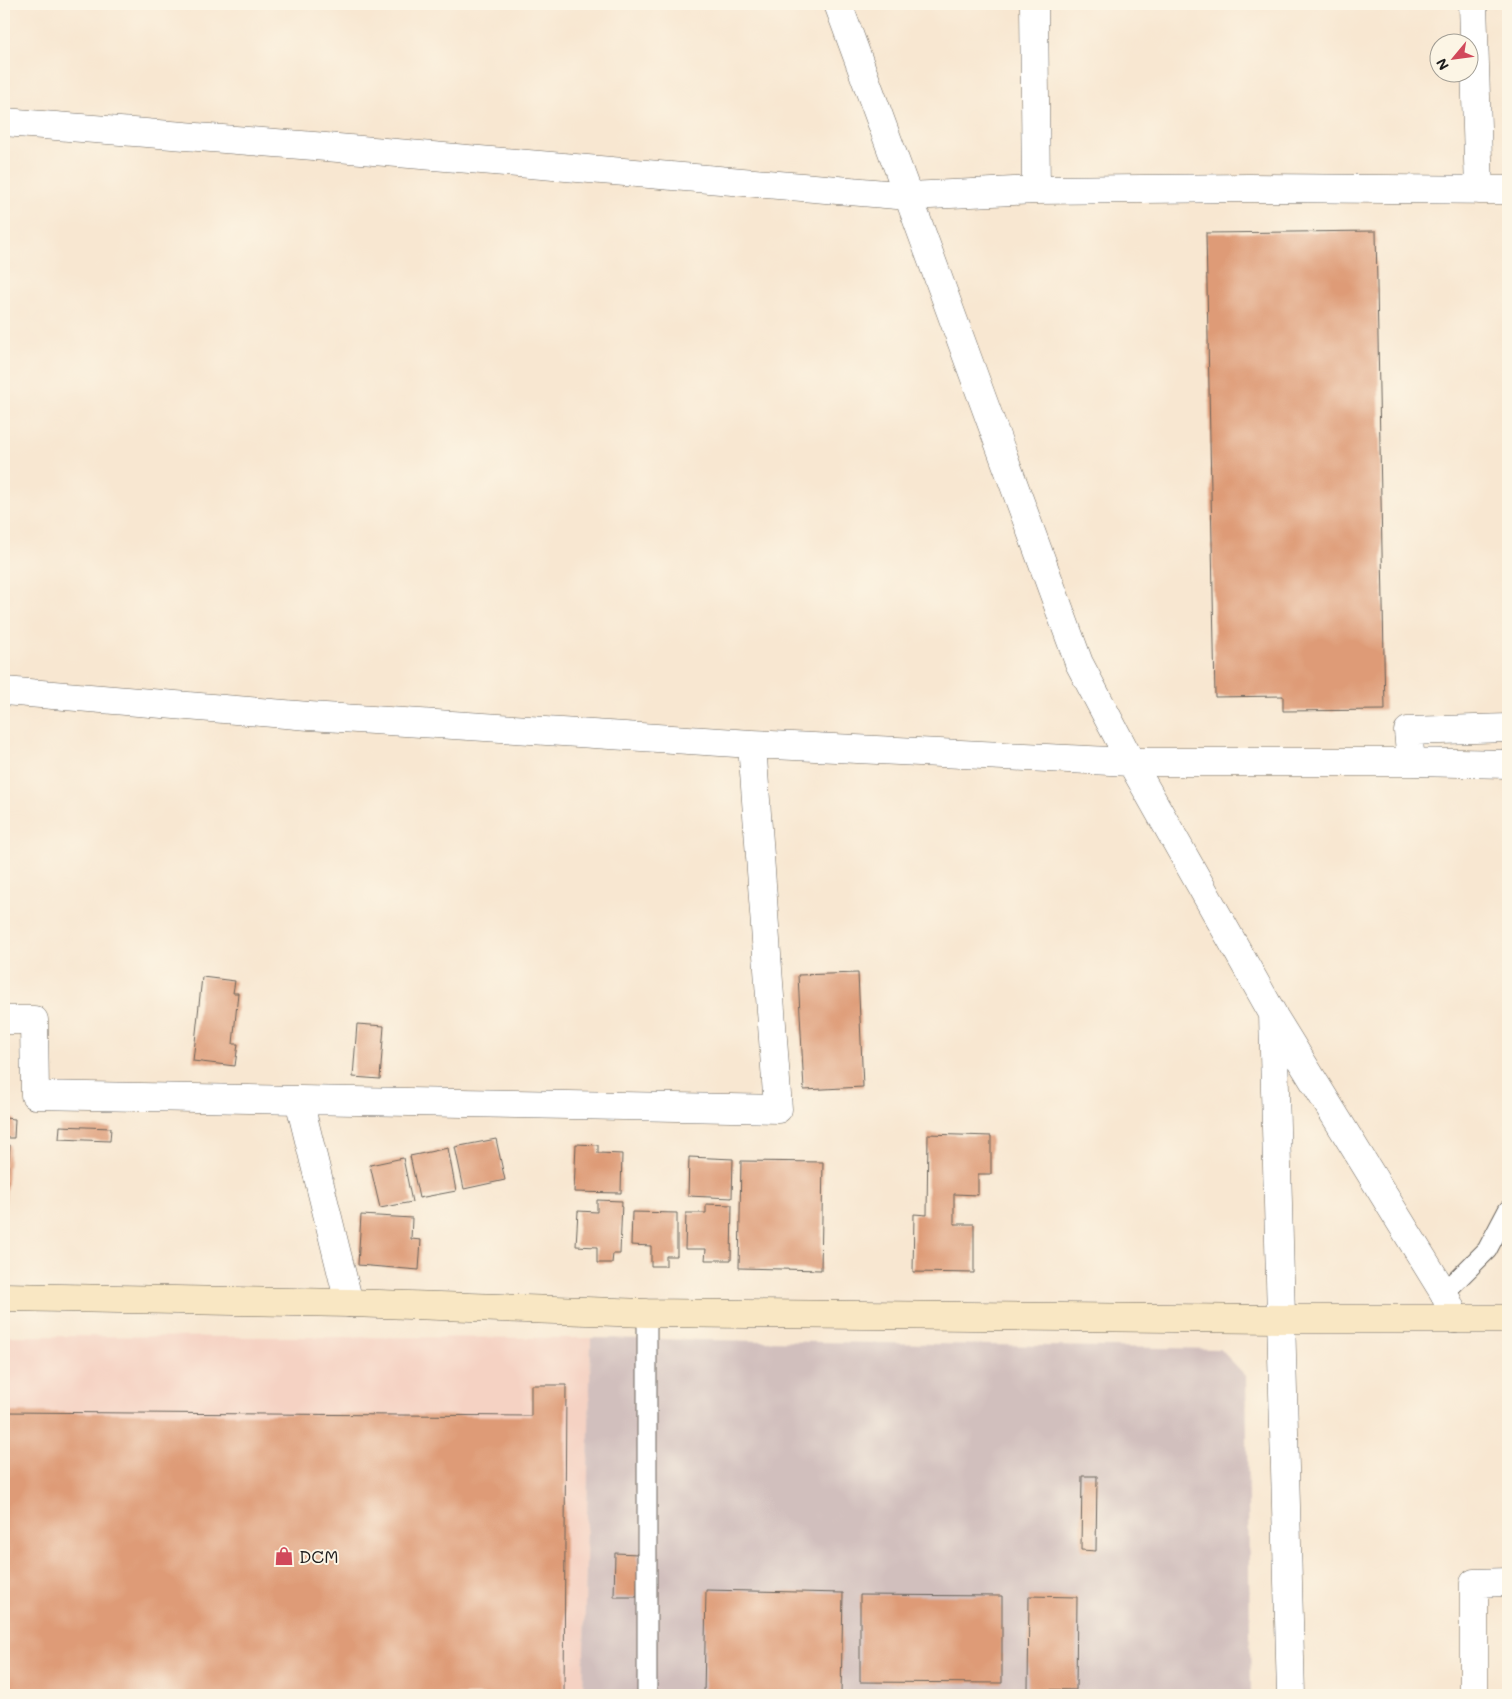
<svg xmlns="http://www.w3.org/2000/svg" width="1512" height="1699" font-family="Mali,sans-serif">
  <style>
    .built { fill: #f5d2c3 }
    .industrial { fill: #d1bfbd }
    .building { fill: #de9b77 }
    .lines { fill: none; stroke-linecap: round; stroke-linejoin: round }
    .lane-casing { stroke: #69635b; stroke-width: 21 }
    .street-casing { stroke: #69635b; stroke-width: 29 }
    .secondary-casing { stroke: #69635b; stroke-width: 29 }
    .lane { stroke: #fff; stroke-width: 19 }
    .street { stroke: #fff; stroke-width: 28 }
    .secondary { stroke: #f9e7c3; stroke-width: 28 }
    .labels { text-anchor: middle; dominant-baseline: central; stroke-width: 4; stroke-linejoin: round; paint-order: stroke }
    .poi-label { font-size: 18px; fill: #1c1c1c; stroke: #fcf5e5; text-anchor: start }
  </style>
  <rect width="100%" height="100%" fill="#fcf5e5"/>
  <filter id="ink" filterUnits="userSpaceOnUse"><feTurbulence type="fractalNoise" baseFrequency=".02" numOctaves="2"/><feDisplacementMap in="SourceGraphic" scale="10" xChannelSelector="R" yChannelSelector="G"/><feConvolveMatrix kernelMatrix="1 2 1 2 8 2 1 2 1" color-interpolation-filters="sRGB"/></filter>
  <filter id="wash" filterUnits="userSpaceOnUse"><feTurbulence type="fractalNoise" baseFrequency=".0096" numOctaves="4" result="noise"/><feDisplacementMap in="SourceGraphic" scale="20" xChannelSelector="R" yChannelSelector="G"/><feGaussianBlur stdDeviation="1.12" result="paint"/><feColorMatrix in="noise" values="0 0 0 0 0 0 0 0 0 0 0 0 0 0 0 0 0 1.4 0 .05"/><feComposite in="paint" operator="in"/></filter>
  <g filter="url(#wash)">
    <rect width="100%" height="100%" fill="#f8e7d1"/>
    <path class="built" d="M 4,1336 L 591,1338 L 583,1695 L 4,1695 Z"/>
    <path class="industrial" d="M 591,1338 L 1220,1349 L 1246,1376 L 1251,1695 L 583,1695 Z"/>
    <g id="blocks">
      <path class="building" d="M 1376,231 L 1385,710 L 1283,711 L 1283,696 L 1215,697 L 1206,233 Z
        M 858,973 L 863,1087 L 804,1090 L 798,975 Z
        M 202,977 L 235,981 L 233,993 L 238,993 L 233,1044 L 238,1044 L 235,1066 L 193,1061 Z
        M 357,1024 L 384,1026 L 380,1079 L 353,1077 Z
        M 4,1118 L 15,1119 L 14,1138 L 4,1138 Z
        M 60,1126 L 111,1128 L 110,1141 L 59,1139 Z
        M 928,1134 L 991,1136 L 991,1174 L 978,1174 L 978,1195 L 954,1194 L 954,1224 L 974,1224 L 974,1273 L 913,1272 L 914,1214 L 927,1215 Z
        M 496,1139 L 505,1180 L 464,1189 L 455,1147 Z
        M 4,1144 L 10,1145 L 5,1206 L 4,1206 Z
        M 576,1144 L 598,1145 L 598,1153 L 622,1154 L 621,1193 L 574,1192 Z
        M 448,1148 L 456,1191 L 419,1198 L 410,1156 Z
        M 689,1157 L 733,1159 L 732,1198 L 688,1196 Z
        M 403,1158 L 412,1202 L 380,1208 L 370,1165 Z
        M 741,1161 L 823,1162 L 821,1270 L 739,1268 Z
        M 597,1200 L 622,1201 L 620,1254 L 613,1254 L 612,1263 L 597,1263 L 597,1247 L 576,1246 L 578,1211 L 597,1212 Z
        M 706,1204 L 732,1205 L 731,1260 L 705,1260 L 706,1249 L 685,1249 L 686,1213 L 706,1213 Z
        M 632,1212 L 677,1213 L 677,1256 L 666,1256 L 666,1266 L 651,1266 L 651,1246 L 631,1245 Z
        M 361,1215 L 412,1218 L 411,1239 L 421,1240 L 419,1270 L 358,1265 Z
        M 531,1385 L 566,1385 L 564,1695 L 4,1695 L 4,1412 L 531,1416 Z
        M 1082,1476 L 1097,1476 L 1096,1551 L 1081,1550 Z
        M 615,1553 L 638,1554 L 637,1597 L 614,1597 Z
        M 706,1590 L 843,1593 L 841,1695 L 704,1695 Z
        M 860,1595 L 1002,1596 L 1002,1683 L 860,1682 Z
        M 1029,1596 L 1077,1597 L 1076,1690 L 1028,1689 Z"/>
    </g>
  </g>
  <g filter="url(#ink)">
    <use href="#blocks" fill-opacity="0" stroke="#69635b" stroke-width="1"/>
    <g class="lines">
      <g class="lane-casing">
        <path id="lane" d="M 1444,1293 L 1487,1250 L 1508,1210
          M 647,1313 L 647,1695"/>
      </g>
      <g class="street-casing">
        <path id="street" d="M 838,4 L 1079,663 L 1131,762 L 1273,1014 L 1291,1695
          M 1034,4 L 1036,190
          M 1473,4 L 1479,190
          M 4,122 L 314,146 L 909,196 L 1036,190 L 1249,188 L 1508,190
          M 4,691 L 309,716 L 752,744 L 1131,762 L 1411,762 L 1508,764
          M 1411,762 L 1408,731 L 1508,728
          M 1273,1015 L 1444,1293 L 1455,1319
          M 4,1020 L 34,1020 L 35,1095 L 778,1109 L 752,744
          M 299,1100 L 349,1303
          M 1474,1695 L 1474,1583 L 1508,1582"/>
      </g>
      <g class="secondary-casing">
        <path id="secondary" d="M 4,1297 L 349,1303 L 647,1313 L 1282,1319 L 1508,1319"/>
      </g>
      <use href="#lane" class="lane"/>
      <use href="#street" class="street"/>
      <use href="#secondary" class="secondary"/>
    </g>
  </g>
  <defs>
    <g id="shop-bare" transform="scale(1.5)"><path d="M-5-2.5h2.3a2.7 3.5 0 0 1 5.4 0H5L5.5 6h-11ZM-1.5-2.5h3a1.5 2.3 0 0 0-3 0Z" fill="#d1495b" stroke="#fcf5e5" stroke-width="2.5" paint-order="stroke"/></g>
  </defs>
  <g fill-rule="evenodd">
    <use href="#shop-bare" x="284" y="1556"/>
  </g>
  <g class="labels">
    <g class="poi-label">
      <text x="299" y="1556">DCM</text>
    </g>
  </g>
  <rect width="1512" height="1699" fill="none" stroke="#fcf5e5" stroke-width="20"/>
  <g transform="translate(1454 58) rotate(241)"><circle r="24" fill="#fcf5e5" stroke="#a29e95"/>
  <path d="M0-4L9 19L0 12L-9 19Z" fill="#d1495b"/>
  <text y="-8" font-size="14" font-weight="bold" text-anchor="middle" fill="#1c1c1c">N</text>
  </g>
</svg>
